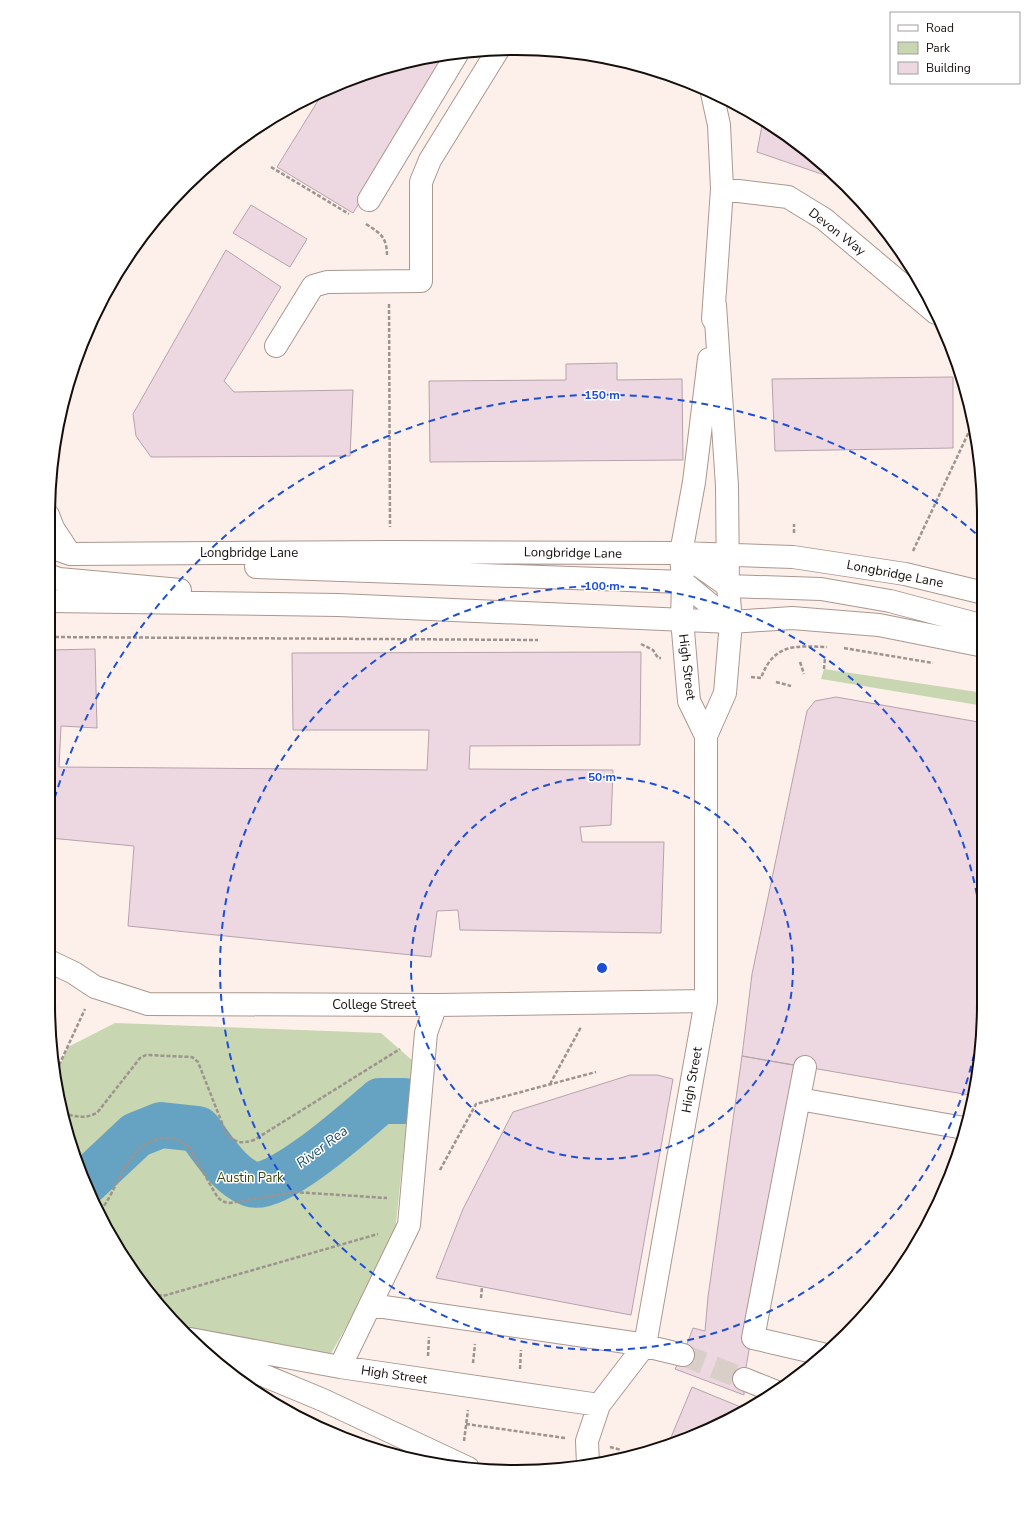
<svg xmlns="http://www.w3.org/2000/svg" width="1032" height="1520" font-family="'Nunito Sans',sans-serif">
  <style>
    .green { fill: #c8d6b1 }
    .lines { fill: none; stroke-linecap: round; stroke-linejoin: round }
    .river { stroke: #66a2c2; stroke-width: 46 }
    .building { fill: #edd8e1; stroke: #b6a2ab }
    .minor-tunnel { stroke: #dacec9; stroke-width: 22; stroke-dasharray: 22 11; stroke-linecap: butt }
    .minor-casing { stroke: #aa978f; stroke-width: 24 }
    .path { stroke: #9d938f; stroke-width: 2.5; stroke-dasharray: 4 2; stroke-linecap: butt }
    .minor { stroke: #fff; stroke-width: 22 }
    .ring { fill: none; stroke: #1d4ed8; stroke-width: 2; stroke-dasharray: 7 5 }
    .labels { text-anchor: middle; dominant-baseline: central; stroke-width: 3; stroke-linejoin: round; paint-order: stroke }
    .street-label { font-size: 13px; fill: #150e0b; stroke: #fff }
    .park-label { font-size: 13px; fill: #364707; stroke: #fff }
    .water-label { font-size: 14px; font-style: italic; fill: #1b4b63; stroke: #fff }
    .rim { fill: none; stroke: #150e0b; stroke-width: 2 }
    .centre { fill: #1d4ed8; stroke: #fff; stroke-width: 2 }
    .ring-label { font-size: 12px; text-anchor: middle; font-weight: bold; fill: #1d4ed8; stroke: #fff; stroke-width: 3; stroke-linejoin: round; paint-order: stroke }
  </style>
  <rect width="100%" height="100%" fill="#fdf0eb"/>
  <path class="green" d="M 824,669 L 984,693 L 984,706 L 821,679 Z
    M 115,1023 L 381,1033 L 413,1061 L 394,1242 L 328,1359 L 182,1331 L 127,1264 L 73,1154 L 55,1076 L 68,1047 Z"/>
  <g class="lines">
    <path class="river" d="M 86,1182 L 136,1135 L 161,1125 L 198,1129 C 213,1148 228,1175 251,1184 C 276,1194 360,1118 380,1101 L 405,1101"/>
  </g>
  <path class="building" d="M 450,55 L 353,213 L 277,167 L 324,91 L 337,84 L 424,57 Z
    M 763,120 L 776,127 L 842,181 L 757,152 Z
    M 251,205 L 307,239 L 290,267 L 233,233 Z
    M 226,250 L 281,287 L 224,381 L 234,392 L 353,390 L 350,456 L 151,457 L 136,436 L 133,414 Z
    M 617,363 L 617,380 L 682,379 L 683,460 L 430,462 L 429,381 L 566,380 L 566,364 Z
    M 953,377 L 953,448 L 775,451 L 772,379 Z
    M 95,649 L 97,728 L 61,726 L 59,767 L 427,770 L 429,730 L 293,730 L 292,653 L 641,652 L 640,745 L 470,746 L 469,769 L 613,770 L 611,825 L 580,827 L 582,842 L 664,842 L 661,933 L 460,930 L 458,910 L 437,911 L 431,957 L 128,926 L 134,846 L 50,838 L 49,650 Z
    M 836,697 L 984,723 L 984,1004 L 975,1096 L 742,1056 L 752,974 L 807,711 L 815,701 Z
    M 742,1056 L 798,1066 L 744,1379 L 744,1395 L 675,1369 L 683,1355 L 693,1328 L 705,1331 L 708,1297 Z
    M 630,1075 L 657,1075 L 673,1079 L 631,1315 L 436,1278 L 463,1209 L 513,1112 Z
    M 692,1387 L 748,1410 L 667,1447 Z"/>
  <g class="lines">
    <path class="minor-tunnel" d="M 683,1355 L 744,1379"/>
    <g class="minor-casing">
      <path id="minor" d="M 712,93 L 719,125 L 722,189 L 713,319
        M 722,189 L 788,197 L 824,219 L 936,313
        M 369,200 L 457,54
        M 276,346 L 313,286 L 327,282 L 421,281 L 421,182 L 430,160 L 498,50
        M 48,515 L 53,528 L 70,554
        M 48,546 L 70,554 L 391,552 L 681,553 L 793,557 L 905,574 L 984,593
        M 681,553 L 728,586
        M 256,567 L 683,582
        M 48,575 L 59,579 L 180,590
        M 683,582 L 731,622
        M 728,586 L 821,589 L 890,601 L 984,626
        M 49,601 L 338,605 L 731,622 L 792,618 L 879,625 L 984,646
        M 706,736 L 689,701 L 682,619 L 683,582 L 681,553 L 694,482 L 709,359
        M 51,962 L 74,973 L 95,987 L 148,1004 L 436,1005 L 706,1001
        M 805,1067 L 753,1338 L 822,1354
        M 799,1099 L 964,1128
        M 370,1305 L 633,1343 L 683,1355
        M 190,1339 L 340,1367 L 599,1405
        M 205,1351 L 323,1400 L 468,1468
        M 340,1367 L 409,1225 L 426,1033 L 436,1005
        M 744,1379 L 774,1391
        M 588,1464 L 587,1441 L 599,1405 L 645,1345 L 706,1001 L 706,736 L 725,693 L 731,622 L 728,586 L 727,486 L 715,305"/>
    </g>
    <path class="path" d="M 271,167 L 349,214
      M 366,224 C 382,234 387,238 387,257
      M 389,304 L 390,527
      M 794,533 L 794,524
      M 913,551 L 974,421
      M 49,637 L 538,640
      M 641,644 L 653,650 L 658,658 L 661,658
      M 844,648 L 933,663
      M 800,662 L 804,674
      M 824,669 L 825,658
      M 751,677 L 761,678 C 774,643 795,646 827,647
      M 776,682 L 791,686
      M 54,1076 L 85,1009
      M 550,1084 L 581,1027
      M 63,1113 C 76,1117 85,1119 97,1113 L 140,1058 L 146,1055 L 192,1057 L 198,1062 L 226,1133 C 235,1143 241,1144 254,1140 L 400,1049
      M 440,1170 L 476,1104 L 596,1072
      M 100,1210 L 106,1203 C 120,1180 133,1138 166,1138 C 176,1138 183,1141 190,1149 L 215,1193 C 219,1200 222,1202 230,1203 L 294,1192 L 387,1198
      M 152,1294 L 163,1296 L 378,1234
      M 481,1298 L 482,1287
      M 428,1356 L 429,1337
      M 473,1363 L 475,1344
      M 520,1369 L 521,1350
      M 466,1424 L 565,1438
      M 464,1441 L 468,1410
      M 610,1447 L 621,1450"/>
    <use href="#minor" class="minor"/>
  </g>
  <g class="ring">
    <circle cx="602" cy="968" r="191"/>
    <path d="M984 971A382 382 0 1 1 984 965"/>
    <path d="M51 810A573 573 0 0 1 982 539"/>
  </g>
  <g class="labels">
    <g class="street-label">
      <text transform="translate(837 232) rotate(38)">Devon Way</text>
      <text x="249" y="553">Longbridge Lane</text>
      <text transform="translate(573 553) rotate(1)">Longbridge Lane</text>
      <text transform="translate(895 574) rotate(11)">Longbridge Lane</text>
      <text transform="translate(687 667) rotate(83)">High Street</text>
      <text x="374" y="1005">College Street</text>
      <text transform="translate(692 1080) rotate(-80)">High Street</text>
      <text transform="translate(394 1375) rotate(8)">High Street</text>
    </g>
    <g class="park-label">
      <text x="250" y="1178">Austin Park</text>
    </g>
    <g class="water-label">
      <text transform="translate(322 1147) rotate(-37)">River Rea</text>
    </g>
  </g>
  <path d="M0 0H1032V1520H0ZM516 55H516A461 461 0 0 1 977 516V1004A461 461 0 0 1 516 1465H516A461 461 0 0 1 55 1004V516A461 461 0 0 1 516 55Z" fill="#fff" fill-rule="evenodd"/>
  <path class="rim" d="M516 55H516A461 461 0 0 1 977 516V1004A461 461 0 0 1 516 1465H516A461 461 0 0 1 55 1004V516A461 461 0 0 1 516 55Z"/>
  <circle cx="602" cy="968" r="6" class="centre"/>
  <g class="ring-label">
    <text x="602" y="399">150 m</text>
    <text x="602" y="590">100 m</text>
    <text x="602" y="781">50 m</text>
  </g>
  <rect x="890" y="12" width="130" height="72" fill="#ffffff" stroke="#a19f9d"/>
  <rect x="898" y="25" width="20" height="6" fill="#ffffff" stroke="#a19f9d"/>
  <text x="926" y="32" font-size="12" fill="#150e0b">Road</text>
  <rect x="898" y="42" width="20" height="12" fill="#c8d6b1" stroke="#a19f9d"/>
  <text x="926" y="52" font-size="12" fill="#150e0b">Park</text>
  <rect x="898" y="62" width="20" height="12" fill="#edd8e1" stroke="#a19f9d"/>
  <text x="926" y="72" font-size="12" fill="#150e0b">Building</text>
</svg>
